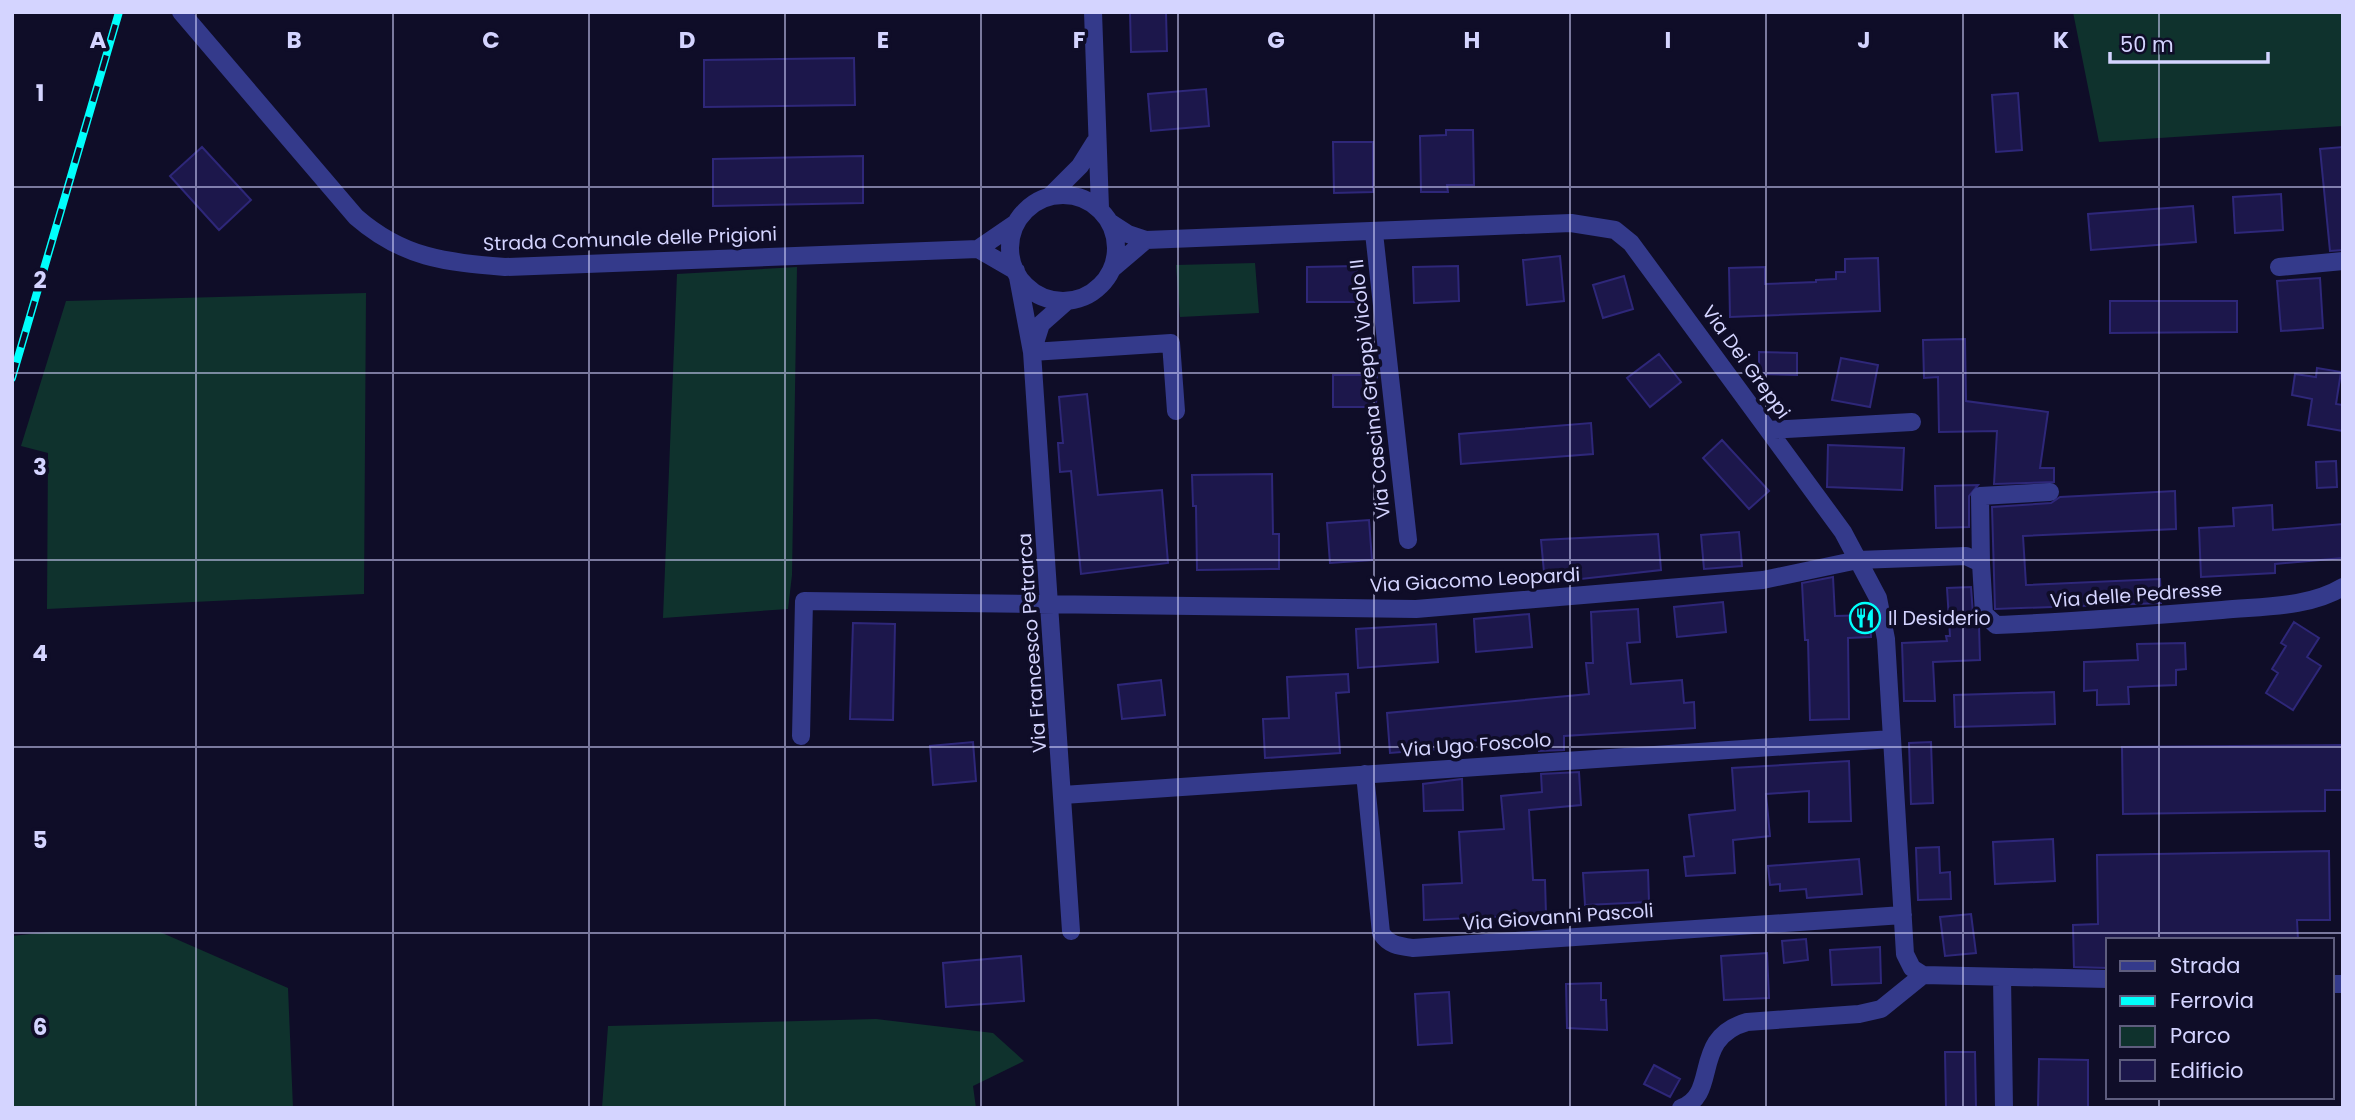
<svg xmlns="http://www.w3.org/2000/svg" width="2355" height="1120" font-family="Poppins,sans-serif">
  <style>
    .green { fill: #0f322d }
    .building { fill: #1c174b; stroke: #2e2779; stroke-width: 2 }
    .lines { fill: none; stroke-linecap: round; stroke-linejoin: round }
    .street { stroke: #343a8b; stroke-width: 18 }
    .rail-casing { stroke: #00fffc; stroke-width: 8 }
    .rail { stroke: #0f0d28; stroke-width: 5; stroke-dasharray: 16; stroke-linecap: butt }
    .grid { fill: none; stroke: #d4d4ff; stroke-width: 2; stroke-opacity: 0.55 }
    .labels { text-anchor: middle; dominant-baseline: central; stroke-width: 7; stroke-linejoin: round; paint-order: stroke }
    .street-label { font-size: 19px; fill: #d4d4ff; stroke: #0f0d28 }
    .poi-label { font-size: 19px; fill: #d4d4ff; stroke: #0f0d28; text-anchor: start }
    .grid-label { font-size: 23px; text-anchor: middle; font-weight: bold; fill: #d4d4ff; stroke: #0f0d28; stroke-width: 7; stroke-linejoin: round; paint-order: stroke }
  </style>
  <rect width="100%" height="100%" fill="#0f0d28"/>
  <path class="green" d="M 2073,12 L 2343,12 L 2343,126 L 2099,142 Z
    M 1255,263 L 1259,313 L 1180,317 L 1176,265 Z
    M 797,267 L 792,575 L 788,609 L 663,618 L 677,274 Z
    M 366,293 L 364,594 L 47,609 L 48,453 L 21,446 L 66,301 Z
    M 50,932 L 160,932 L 288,988 L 293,1108 L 12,1108 L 12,936 Z
    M 876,1019 L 993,1033 L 1024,1061 L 973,1086 L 976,1108 L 602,1108 L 608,1026 Z"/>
  <path class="building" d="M 1130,12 L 1166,12 L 1167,51 L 1131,52 Z
    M 854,58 L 855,105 L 704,107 L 704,60 Z
    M 1206,89 L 1209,126 L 1151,131 L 1148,94 Z
    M 2018,93 L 2022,150 L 1996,152 L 1992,95 Z
    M 1446,130 L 1473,130 L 1474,185 L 1447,185 L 1448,192 L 1421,192 L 1420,136 L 1446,135 Z
    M 1333,142 L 1373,142 L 1373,192 L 1334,193 Z
    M 202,147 L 251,200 L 219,230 L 170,176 Z
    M 2343,147 L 2343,250 L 2330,251 L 2320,149 Z
    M 863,156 L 863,203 L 713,206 L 713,159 Z
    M 2281,194 L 2283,230 L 2235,233 L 2233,197 Z
    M 2193,206 L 2196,242 L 2091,250 L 2088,214 Z
    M 1560,256 L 1564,301 L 1527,305 L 1523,260 Z
    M 1878,258 L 1880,311 L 1730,317 L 1729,268 L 1765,267 L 1765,284 L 1816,282 L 1816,280 L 1836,279 L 1836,272 L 1845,272 L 1845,259 Z
    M 1357,266 L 1357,302 L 1307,302 L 1307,267 Z
    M 1458,266 L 1459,301 L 1414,303 L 1413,267 Z
    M 1624,276 L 1633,309 L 1603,318 L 1593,285 Z
    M 2320,278 L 2323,328 L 2281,331 L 2277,281 Z
    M 2110,301 L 2237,301 L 2237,332 L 2110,333 Z
    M 1965,339 L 1966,401 L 2048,412 L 2040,468 L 2054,468 L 2054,482 L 1994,484 L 1997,431 L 1939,432 L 1938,377 L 1924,378 L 1923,340 Z
    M 1759,352 L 1797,353 L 1797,375 L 1759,374 Z
    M 1659,354 L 1681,382 L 1650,407 L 1627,378 Z
    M 1841,358 L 1878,365 L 1870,407 L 1832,400 Z
    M 2317,368 L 2341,372 L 2336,404 L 2343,405 L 2343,431 L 2308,425 L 2312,399 L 2292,395 L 2295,374 L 2316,377 Z
    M 1333,375 L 1377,375 L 1376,407 L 1333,407 Z
    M 1087,394 L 1098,495 L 1162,490 L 1168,563 L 1081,574 L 1071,471 L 1060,472 L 1058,443 L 1063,443 L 1059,397 Z
    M 1591,423 L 1593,454 L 1461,464 L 1459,434 Z
    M 1722,440 L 1769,491 L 1749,509 L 1703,458 Z
    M 1828,445 L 1904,448 L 1902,490 L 1827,487 Z
    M 2336,461 L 2337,487 L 2317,488 L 2316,462 Z
    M 1272,474 L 1273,534 L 1279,534 L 1279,569 L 1197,570 L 1196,506 L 1193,506 L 1192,475 Z
    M 1978,485 L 1969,496 L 1969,527 L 1936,528 L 1935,486 Z
    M 2175,491 L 2176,529 L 2023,536 L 2026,585 L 2160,579 L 2161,603 L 1995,609 L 1992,507 L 2051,503 L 2060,497 Z
    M 2272,505 L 2273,530 L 2343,524 L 2343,558 L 2275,564 L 2275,573 L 2201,577 L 2199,528 L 2234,526 L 2233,508 Z
    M 1369,520 L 1372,560 L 1330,563 L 1327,523 Z
    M 1739,532 L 1742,566 L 1704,569 L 1701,535 Z
    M 1658,534 L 1661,570 L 1545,583 L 1541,540 Z
    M 1833,577 L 1835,616 L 1870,615 L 1871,637 L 1848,638 L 1849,719 L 1810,720 L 1808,640 L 1805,640 L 1802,583 Z
    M 1971,587 L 1973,615 L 1979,625 L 1980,660 L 1933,662 L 1935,701 L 1904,701 L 1902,643 L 1947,641 L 1946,636 L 1950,636 L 1947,588 Z
    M 1723,602 L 1726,632 L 1677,637 L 1674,607 Z
    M 1638,609 L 1640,642 L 1627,643 L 1631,684 L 1682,680 L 1684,703 L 1694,702 L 1695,728 L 1564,736 L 1564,750 L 1539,751 L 1538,741 L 1527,741 L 1527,737 L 1439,743 L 1439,749 L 1390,753 L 1387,713 L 1589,694 L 1586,663 L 1593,663 L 1591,612 Z
    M 1529,614 L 1532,647 L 1476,652 L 1474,619 Z
    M 2294,622 L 2319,638 L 2307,657 L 2321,666 L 2293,710 L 2266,693 L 2278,673 L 2272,669 L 2286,646 L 2281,643 Z
    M 853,623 L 895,624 L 893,720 L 850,719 Z
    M 1436,624 L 1438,662 L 1358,668 L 1356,629 Z
    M 2185,643 L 2186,669 L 2176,670 L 2176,685 L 2128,687 L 2129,704 L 2097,705 L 2097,690 L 2084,691 L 2084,662 L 2138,660 L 2137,644 Z
    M 1348,674 L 1349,692 L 1336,693 L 1340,753 L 1265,758 L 1263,719 L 1289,718 L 1287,677 Z
    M 1161,680 L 1165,715 L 1122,719 L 1118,685 Z
    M 2054,692 L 2055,724 L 1955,727 L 1954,695 Z
    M 973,742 L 976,781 L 933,785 L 930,746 Z
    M 1931,742 L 1933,803 L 1911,804 L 1909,743 Z
    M 2343,745 L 2343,790 L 2325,790 L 2325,811 L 2123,814 L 2122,747 Z
    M 1849,761 L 1851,821 L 1809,822 L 1809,791 L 1766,794 L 1770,836 L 1733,840 L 1735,873 L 1686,876 L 1684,857 L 1694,856 L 1689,815 L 1735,810 L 1732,768 Z
    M 1579,772 L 1581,805 L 1529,810 L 1533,880 L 1545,880 L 1546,915 L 1424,920 L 1423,885 L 1462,883 L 1459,832 L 1504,829 L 1501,796 L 1542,792 L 1541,774 Z
    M 1462,779 L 1463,810 L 1424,811 L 1423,784 Z
    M 2053,839 L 2055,881 L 1995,884 L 1993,842 Z
    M 1939,847 L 1940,873 L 1950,872 L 1951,899 L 1918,900 L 1916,848 Z
    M 2329,851 L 2330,920 L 2297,920 L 2298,940 L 2108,940 L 2108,968 L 2074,967 L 2073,925 L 2098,924 L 2097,855 Z
    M 1859,859 L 1862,894 L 1807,898 L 1806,889 L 1780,891 L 1780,884 L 1770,885 L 1768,866 Z
    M 1648,870 L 1649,902 L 1585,905 L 1583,873 Z
    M 1971,914 L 1976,953 L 1945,956 L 1940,917 Z
    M 1806,939 L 1808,960 L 1784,963 L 1782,941 Z
    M 1880,947 L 1881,983 L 1832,985 L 1830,950 Z
    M 1767,953 L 1769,998 L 1724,1000 L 1721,956 Z
    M 1021,956 L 1024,1001 L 946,1007 L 943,963 Z
    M 1601,983 L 1601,1000 L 1606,1000 L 1607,1030 L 1567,1028 L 1566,984 Z
    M 1449,992 L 1452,1043 L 1418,1045 L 1415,994 Z
    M 1945,1052 L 1975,1052 L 1976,1108 L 1946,1108 Z
    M 2039,1059 L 2088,1060 L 2088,1108 L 2038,1108 Z
    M 1654,1065 L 1680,1079 L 1670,1097 L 1644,1084 Z"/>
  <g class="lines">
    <path class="street" d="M 181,12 L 356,217 C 403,258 445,262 505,267 L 978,249 L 1016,223
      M 1093,12 L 1100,208
      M1010 248a53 53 0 1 1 106 0a53 53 0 1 1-106 0Z
      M 1050,196 L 1080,166 L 1095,142
      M 1111,223 L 1128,234 L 1146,240 L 1112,269
      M 1374,233 L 1408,540
      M 1146,240 L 1571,223 L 1615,230 L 1631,243 L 1843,532 L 1878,598 L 1886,639 L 1905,954 L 1912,968 L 1923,975
      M 978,249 L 1016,271
      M 2279,267 L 2343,261
      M 1018,277 L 1032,352 L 1071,931
      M 1033,349 L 1041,324 L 1067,301
      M 1032,352 L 1171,343 L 1176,411
      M 1769,430 L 1912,422
      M 1981,563 L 1980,496 L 2050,492
      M 801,736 L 804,601 L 1416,609 L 1763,580 L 1858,560 L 1966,556 L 1981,563 L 1984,614 L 1996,625 C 2071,622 2147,616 2222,610 C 2262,606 2308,608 2343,587
      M 1365,774 L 1381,933 C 1389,945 1398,946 1413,948 L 1903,915
      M 1063,795 L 1892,739
      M 1923,975 L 2108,979
      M 2002,977 L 2004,1108
      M 2332,984 L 2343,984
      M 1681,1108 C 1720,1094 1690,1038 1747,1022 L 1859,1014 L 1881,1009 L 1923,975"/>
    <g class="rail-casing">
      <path id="rail" d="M 12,378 L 119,12"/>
    </g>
    <use href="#rail" class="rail"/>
  </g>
  <path class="grid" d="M 196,12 L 196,1108M 393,12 L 393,1108M 589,12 L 589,1108M 785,12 L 785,1108M 981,12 L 981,1108M 1178,12 L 1178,1108M 1374,12 L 1374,1108M 1570,12 L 1570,1108M 1766,12 L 1766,1108M 1963,12 L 1963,1108M 2159,12 L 2159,940M 12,187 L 2343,187M 12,373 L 2343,373M 12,560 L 2343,560M 12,747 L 2343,747M 12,933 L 2343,933M 2159,1097 L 2159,1108"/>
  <defs>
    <g id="restaurant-ring" transform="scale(1.575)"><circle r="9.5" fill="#0f0d28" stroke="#00fffc" stroke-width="1.5"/><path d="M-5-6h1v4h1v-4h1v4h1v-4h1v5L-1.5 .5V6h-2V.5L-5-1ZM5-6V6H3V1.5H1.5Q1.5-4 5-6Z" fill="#00fffc"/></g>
  </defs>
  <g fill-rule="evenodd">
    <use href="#restaurant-ring" x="1865" y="618"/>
  </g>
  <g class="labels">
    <g class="street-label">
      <text transform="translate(630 239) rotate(-2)">Strada Comunale delle Prigioni</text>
      <text transform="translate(1746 362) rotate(54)">Via Dei Greppi</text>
      <text transform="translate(1370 389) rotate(-96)">Via Cascina Greppi Vicolo II</text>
      <text transform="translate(1475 580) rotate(-3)">Via Giacomo Leopardi</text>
      <text transform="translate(2136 595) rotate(-4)">Via delle Pedresse</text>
      <text transform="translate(1032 643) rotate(-94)">Via Francesco Petrarca</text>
      <text transform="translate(1476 745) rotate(-4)">Via Ugo Foscolo</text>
      <text transform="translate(1558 917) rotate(-4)">Via Giovanni Pascoli</text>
    </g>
    <g class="poi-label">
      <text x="1888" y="618">Il Desiderio</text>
    </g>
  </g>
  <g class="grid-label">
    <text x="98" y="48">A</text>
    <text x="294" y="48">B</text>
    <text x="491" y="48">C</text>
    <text x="687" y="48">D</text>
    <text x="883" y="48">E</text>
    <text x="1079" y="48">F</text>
    <text x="1276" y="48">G</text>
    <text x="1472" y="48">H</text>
    <text x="1668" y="48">I</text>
    <text x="1864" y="48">J</text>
    <text x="2061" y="48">K</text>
    <text x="40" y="101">1</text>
    <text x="40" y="288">2</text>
    <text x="40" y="475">3</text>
    <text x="40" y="661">4</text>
    <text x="40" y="848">5</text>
    <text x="40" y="1035">6</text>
  </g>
  <rect width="2355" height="1120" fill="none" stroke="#d4d4ff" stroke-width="28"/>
  <rect x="2106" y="938" width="228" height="161" fill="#0f0d28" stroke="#5e5d7e" stroke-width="2"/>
  <rect x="2120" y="961" width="35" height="10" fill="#343a8b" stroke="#5e5d7e" stroke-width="2"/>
  <text x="2170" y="973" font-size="21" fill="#d4d4ff">Strada</text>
  <rect x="2120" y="996" width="35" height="10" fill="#00fffc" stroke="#5e5d7e" stroke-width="2"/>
  <text x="2170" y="1008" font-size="21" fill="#d4d4ff">Ferrovia</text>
  <rect x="2120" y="1026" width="35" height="21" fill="#0f322d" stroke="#5e5d7e" stroke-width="2"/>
  <text x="2170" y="1043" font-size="21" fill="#d4d4ff">Parco</text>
  <rect x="2120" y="1060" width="35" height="21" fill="#1c174b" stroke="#5e5d7e" stroke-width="2"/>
  <text x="2170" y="1078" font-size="21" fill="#d4d4ff">Edificio</text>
  <path d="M2110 52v10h158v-10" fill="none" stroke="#d4d4ff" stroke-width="3.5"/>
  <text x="2120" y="52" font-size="21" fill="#d4d4ff" stroke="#0f0d28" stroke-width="5" paint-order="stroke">50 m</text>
</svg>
